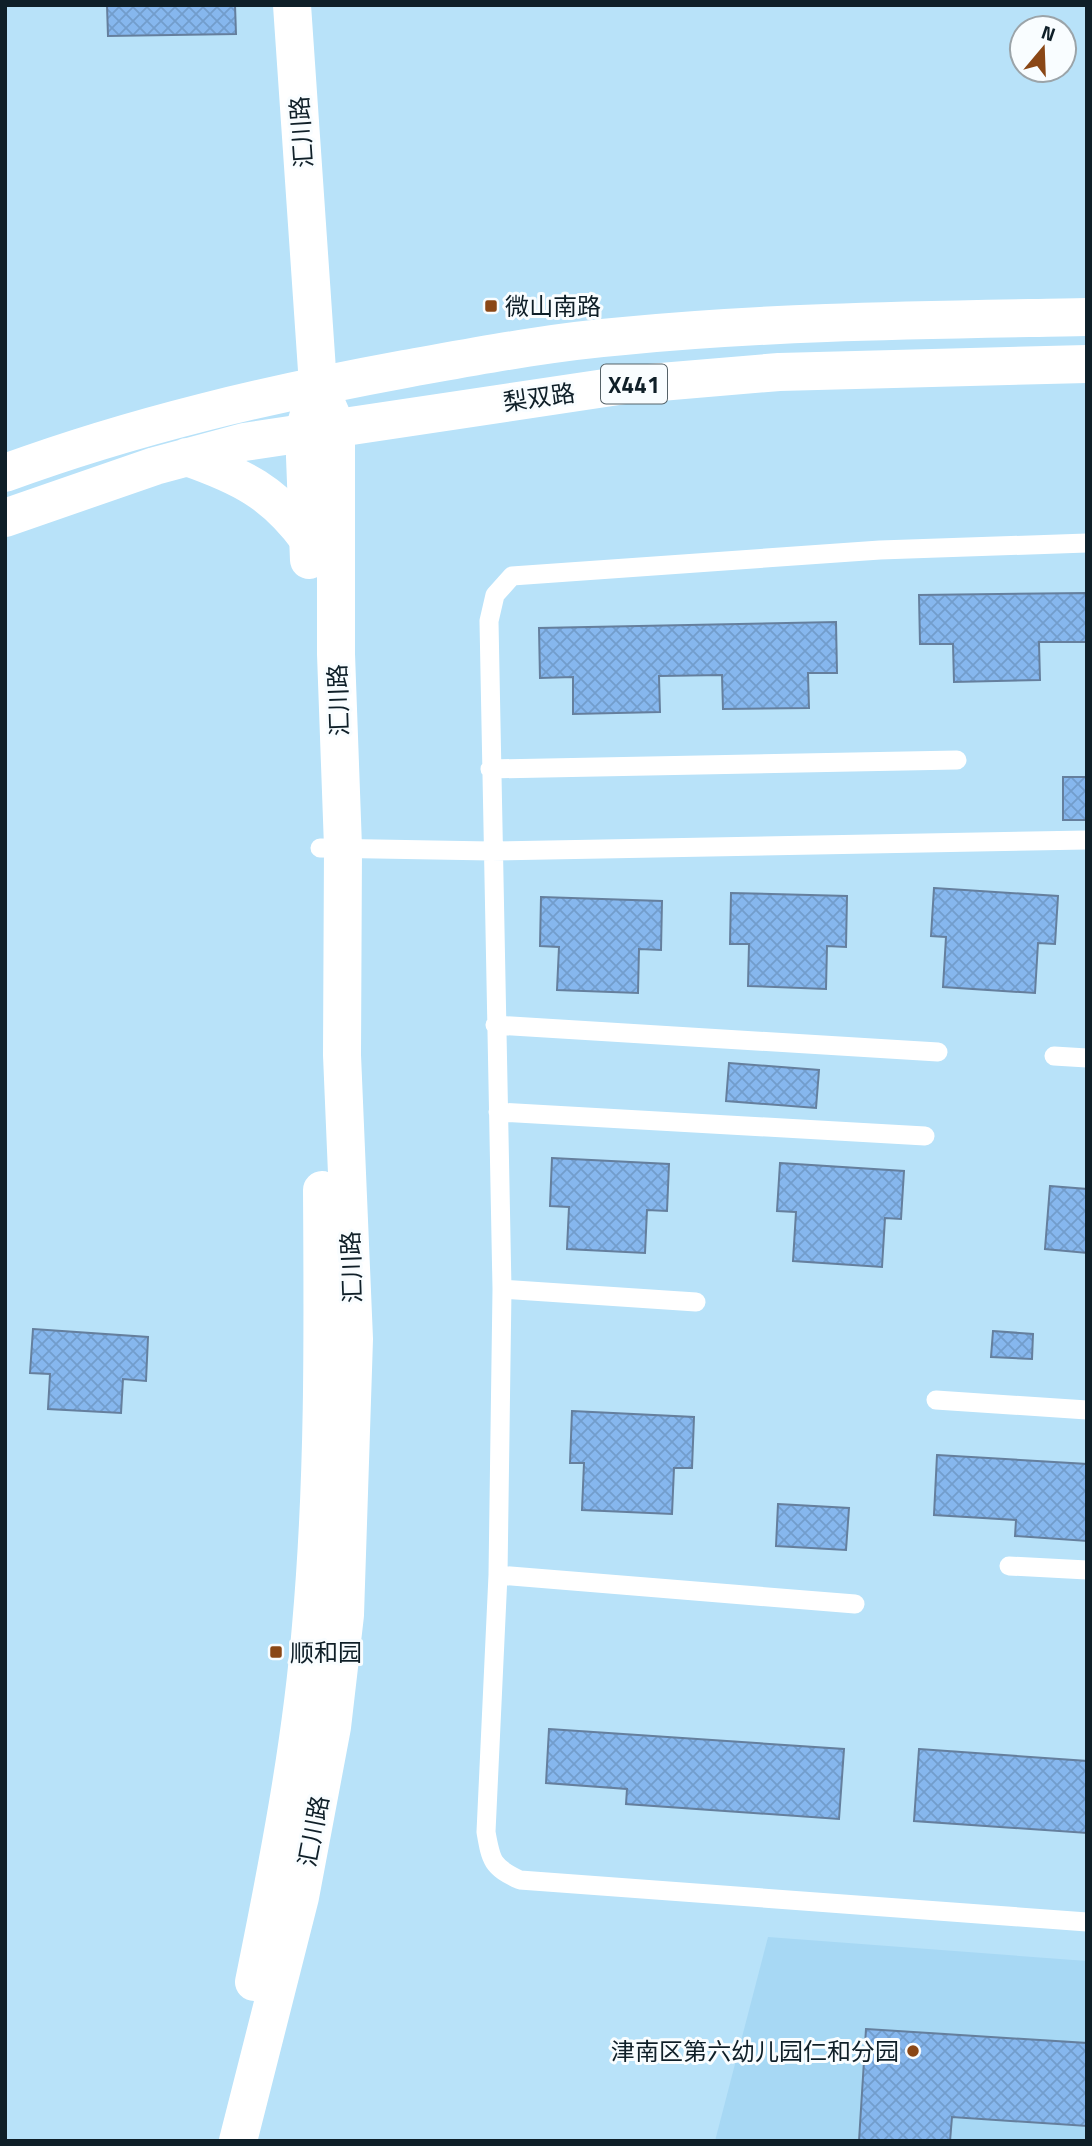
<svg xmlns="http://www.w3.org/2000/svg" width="1092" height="2146" font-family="'Titillium Web','Noto Sans SC',sans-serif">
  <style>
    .built { fill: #a7d8f4 }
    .building { fill: url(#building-cross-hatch); stroke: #657f9d; stroke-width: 2 }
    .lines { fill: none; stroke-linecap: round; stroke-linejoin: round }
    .service { stroke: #fff; stroke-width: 19 }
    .tertiary { stroke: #fff; stroke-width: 38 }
    .primary { stroke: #fff; stroke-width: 38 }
    .poi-dot { fill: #8a4716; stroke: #f9fdff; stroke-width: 2.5 }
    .labels { text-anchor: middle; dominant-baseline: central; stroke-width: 6; stroke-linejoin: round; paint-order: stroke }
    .shield { fill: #f9fdff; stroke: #556268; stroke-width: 2 }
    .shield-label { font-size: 23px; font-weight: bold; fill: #0f1f28 }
    .street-label { font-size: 24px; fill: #0f1f28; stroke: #f9fdff }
    .poi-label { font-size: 24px; fill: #0f1f28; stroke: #f9fdff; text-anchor: start }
  </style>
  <defs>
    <pattern id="building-cross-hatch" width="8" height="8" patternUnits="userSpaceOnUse" patternTransform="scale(1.75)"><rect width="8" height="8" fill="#86b7ee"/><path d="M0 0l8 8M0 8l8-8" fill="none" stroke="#729dcc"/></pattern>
  </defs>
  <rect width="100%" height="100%" fill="#b8e2f9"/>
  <path class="built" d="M 768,1937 L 1087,1961 L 1087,2141 L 715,2141 Z"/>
  <path class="building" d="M 107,5 L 235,5 L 236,34 L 108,36 Z
    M 1087,593 L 1087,642 L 1039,642 L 1040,680 L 954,682 L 953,644 L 920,644 L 919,595 Z
    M 836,622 L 837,673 L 808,673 L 809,708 L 723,709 L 722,675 L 659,676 L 660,712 L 573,714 L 573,677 L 540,678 L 539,628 Z
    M 1063,777 L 1087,777 L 1087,820 L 1063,820 Z
    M 934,888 L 1058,896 L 1055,944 L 1038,943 L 1035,993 L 943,987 L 946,937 L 931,936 Z
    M 731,893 L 847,896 L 846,947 L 827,946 L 826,989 L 748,986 L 749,944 L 730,944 Z
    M 541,897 L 662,901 L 661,950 L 639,949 L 638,993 L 557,990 L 559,947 L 540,946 Z
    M 729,1063 L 819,1070 L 816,1108 L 726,1101 Z
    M 552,1158 L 669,1164 L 667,1211 L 647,1210 L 645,1253 L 567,1249 L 569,1207 L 550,1206 Z
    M 780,1163 L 904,1171 L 901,1219 L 885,1218 L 882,1267 L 793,1261 L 796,1212 L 777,1211 Z
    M 1050,1186 L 1087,1189 L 1087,1253 L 1045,1249 Z
    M 33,1329 L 148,1337 L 146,1381 L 123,1379 L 121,1413 L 48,1409 L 50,1374 L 30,1373 Z
    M 993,1331 L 1033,1334 L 1032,1359 L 991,1357 Z
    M 572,1411 L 694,1417 L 692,1468 L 674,1468 L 672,1514 L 582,1510 L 584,1463 L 570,1463 Z
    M 937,1455 L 1087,1464 L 1087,1541 L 1015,1536 L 1016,1520 L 934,1515 Z
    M 778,1504 L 849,1508 L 846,1550 L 776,1546 Z
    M 549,1729 L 844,1749 L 839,1819 L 626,1804 L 627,1789 L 546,1783 Z
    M 919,1749 L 1087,1761 L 1087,1833 L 914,1821 Z
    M 866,2029 L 1087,2043 L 1087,2126 L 952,2117 L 950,2141 L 859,2141 Z"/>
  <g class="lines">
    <path class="service" d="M 1087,543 L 880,550 L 512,576 L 495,595 L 489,621 L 502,1289 L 498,1575 L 486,1832 C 491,1861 492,1867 520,1880 L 1087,1922
      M 490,769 L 957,760
      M 320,848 L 491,851 L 1087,840
      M 495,1025 L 938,1052
      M 1054,1056 L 1087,1058
      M 498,1112 L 925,1136
      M 502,1289 L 696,1302
      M 936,1400 L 1087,1410
      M 1009,1566 L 1087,1570
      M 498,1575 L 855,1604"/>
    <path class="tertiary" d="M 309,560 L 304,431 L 313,401
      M 254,1982 C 278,1864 301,1746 311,1626 C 324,1481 323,1335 322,1190
      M 238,2141 L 300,1897 L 332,1727 L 345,1615 L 354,1339 L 342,1055 L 343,847 L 336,654 L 336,426 L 318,385 L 292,5"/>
    <path class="primary" d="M 187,457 C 241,476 274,492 309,540
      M 5,473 C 136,425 269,394 405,369 C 478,356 550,342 624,336 C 778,321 932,320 1087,317
      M 5,518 L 155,466 L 244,442 L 625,385 L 779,372 L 1087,364"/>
  </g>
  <g class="poi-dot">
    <rect x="484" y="299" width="14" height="14" rx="3.5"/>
    <rect x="269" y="1645" width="14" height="14" rx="3.5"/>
    <circle cx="913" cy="2051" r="7"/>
  </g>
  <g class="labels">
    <rect class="shield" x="601" y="364.5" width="66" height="39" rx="5"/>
    <g class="shield-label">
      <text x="634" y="384">X441</text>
    </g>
    <g class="street-label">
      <text transform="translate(301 132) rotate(-94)">汇川路</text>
      <text transform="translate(539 397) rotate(-8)">梨双路</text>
      <text transform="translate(338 700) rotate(-92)">汇川路</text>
      <text transform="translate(351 1267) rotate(-92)">汇川路</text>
      <text transform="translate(313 1831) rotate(-79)">汇川路</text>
    </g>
    <g class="poi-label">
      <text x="505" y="306">微山南路</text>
      <text x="290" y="1652">顺和园</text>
      <text x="899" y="2051" text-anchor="end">津南区第六幼儿园仁和分园</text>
    </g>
  </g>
  <rect width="1092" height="2146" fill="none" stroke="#0f1f28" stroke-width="14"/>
  <g transform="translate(1043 49) rotate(19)"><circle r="33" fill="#f9fdff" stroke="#9ba4a9" stroke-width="2"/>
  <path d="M0-5L12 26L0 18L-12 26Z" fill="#8a4716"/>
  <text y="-10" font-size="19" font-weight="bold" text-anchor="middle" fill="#0f1f28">N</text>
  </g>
</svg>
